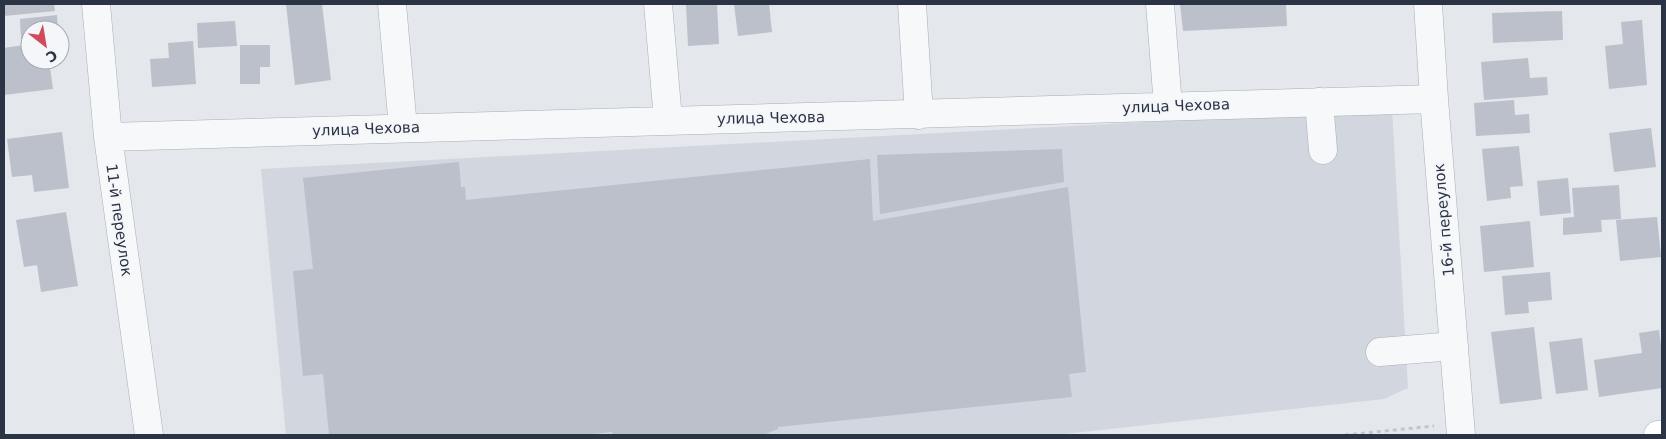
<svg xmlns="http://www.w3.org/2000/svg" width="1666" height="439" font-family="'DejaVu Sans',sans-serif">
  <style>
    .built { fill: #d2d6de }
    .building { fill: #bbc0ca }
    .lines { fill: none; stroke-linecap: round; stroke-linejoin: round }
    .minor-casing { stroke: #a9aeb7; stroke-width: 29 }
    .major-casing { stroke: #a3abb8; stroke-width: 29 }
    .path { stroke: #c2c5cb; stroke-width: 3; stroke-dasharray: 4 4; stroke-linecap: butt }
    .minor { stroke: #f7f8fa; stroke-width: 28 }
    .major { stroke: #fff; stroke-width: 28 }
    .labels { text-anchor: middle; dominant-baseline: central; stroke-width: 4; stroke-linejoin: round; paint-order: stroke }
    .street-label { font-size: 15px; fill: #2b3445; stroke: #f4f6f9 }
  </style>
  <rect width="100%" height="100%" fill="#e4e7ec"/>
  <path class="built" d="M 1392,109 L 1408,388 L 1384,399 L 1055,435 L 286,435 L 261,169 Z"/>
  <path class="building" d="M 4,4 L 54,4 L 55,11 L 4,16 Z
    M 286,4 L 322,4 L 331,80 L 295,85 Z
    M 686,4 L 717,4 L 719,44 L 688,46 Z
    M 734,4 L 769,4 L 772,32 L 738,36 Z
    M 1180,4 L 1286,4 L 1287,26 L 1183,31 Z
    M 1562,11 L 1563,40 L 1493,43 L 1492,13 Z
    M 57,15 L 58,30 L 30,30 L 30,39 L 21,39 L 20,19 Z
    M 1642,20 L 1647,85 L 1609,89 L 1605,46 L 1623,44 L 1621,22 Z
    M 235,21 L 237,46 L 198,48 L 197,23 Z
    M 193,41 L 196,84 L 152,87 L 150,59 L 169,58 L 168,43 Z
    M 30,44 L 30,60 L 49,60 L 53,89 L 4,95 L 4,48 Z
    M 240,45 L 270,45 L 270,67 L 260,67 L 260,84 L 240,84 Z
    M 1528,58 L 1530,78 L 1547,77 L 1548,95 L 1484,100 L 1481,62 Z
    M 1514,100 L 1515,115 L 1529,114 L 1530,133 L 1476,136 L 1474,103 Z
    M 1651,128 L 1656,167 L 1614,172 L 1609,133 Z
    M 62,132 L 69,188 L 34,192 L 32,175 L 12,177 L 7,139 Z
    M 1519,146 L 1523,186 L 1510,187 L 1511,198 L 1487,201 L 1482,149 Z
    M 1062,149 L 1064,182 L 880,214 L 877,155 Z
    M 870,159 L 873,221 L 1068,187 L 1086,372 L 1069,374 L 1072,397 L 778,427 L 778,429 L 763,435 L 613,435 L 612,432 L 582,435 L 329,435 L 323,374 L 303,376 L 293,271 L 313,269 L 303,178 L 459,162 L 461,187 L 465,187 L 466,200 Z
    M 1568,178 L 1571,213 L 1540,216 L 1537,181 Z
    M 1619,185 L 1621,219 L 1601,220 L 1602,232 L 1563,235 L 1563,218 L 1574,217 L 1572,188 Z
    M 66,212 L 78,286 L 41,292 L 37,265 L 24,267 L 16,220 Z
    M 1657,217 L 1661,257 L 1620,261 L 1616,220 Z
    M 1530,221 L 1534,267 L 1484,272 L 1480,226 Z
    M 1550,272 L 1552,300 L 1528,302 L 1529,313 L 1505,315 L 1502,276 Z
    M 1534,327 L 1542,399 L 1500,404 L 1491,332 Z
    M 1659,330 L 1662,353 L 1662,388 L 1599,397 L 1594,360 L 1642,353 L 1639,333 Z
    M 1582,338 L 1588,390 L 1556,394 L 1549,342 Z"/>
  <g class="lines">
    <g class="minor-casing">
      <path id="minor" d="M 96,4 L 108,137 L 149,435
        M 392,4 L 403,128
        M 658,4 L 668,120
        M 912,4 L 919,115
        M 1160,4 L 1168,106
        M 1428,4 L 1434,99 L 1461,435
        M 1319,102 L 1323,150
        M 108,137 L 1434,99
        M 1380,352 L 1454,346"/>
    </g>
    <g class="major-casing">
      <path id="major" d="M 1658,435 L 1662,435"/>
    </g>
    <path class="path" d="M 1345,435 L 1434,426"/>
    <use href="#minor" class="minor"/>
    <use href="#major" class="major"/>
  </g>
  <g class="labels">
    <g class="street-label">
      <text transform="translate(1176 106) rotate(-2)">улица Чехова</text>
      <text transform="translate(771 118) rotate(-1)">улица Чехова</text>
      <text transform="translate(366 129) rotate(-2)">улица Чехова</text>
      <text transform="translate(119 220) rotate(82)">11-й переулок</text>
      <text transform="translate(1444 220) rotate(-95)">16-й переулок</text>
    </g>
  </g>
  <rect width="1666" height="439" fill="none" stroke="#2b3445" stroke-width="10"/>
  <g transform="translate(45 45) rotate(149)"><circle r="24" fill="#f4f6f9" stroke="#a4a8b1"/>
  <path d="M0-4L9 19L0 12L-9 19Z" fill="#d1495b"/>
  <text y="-8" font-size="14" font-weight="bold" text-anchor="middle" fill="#2b3445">С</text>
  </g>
</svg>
